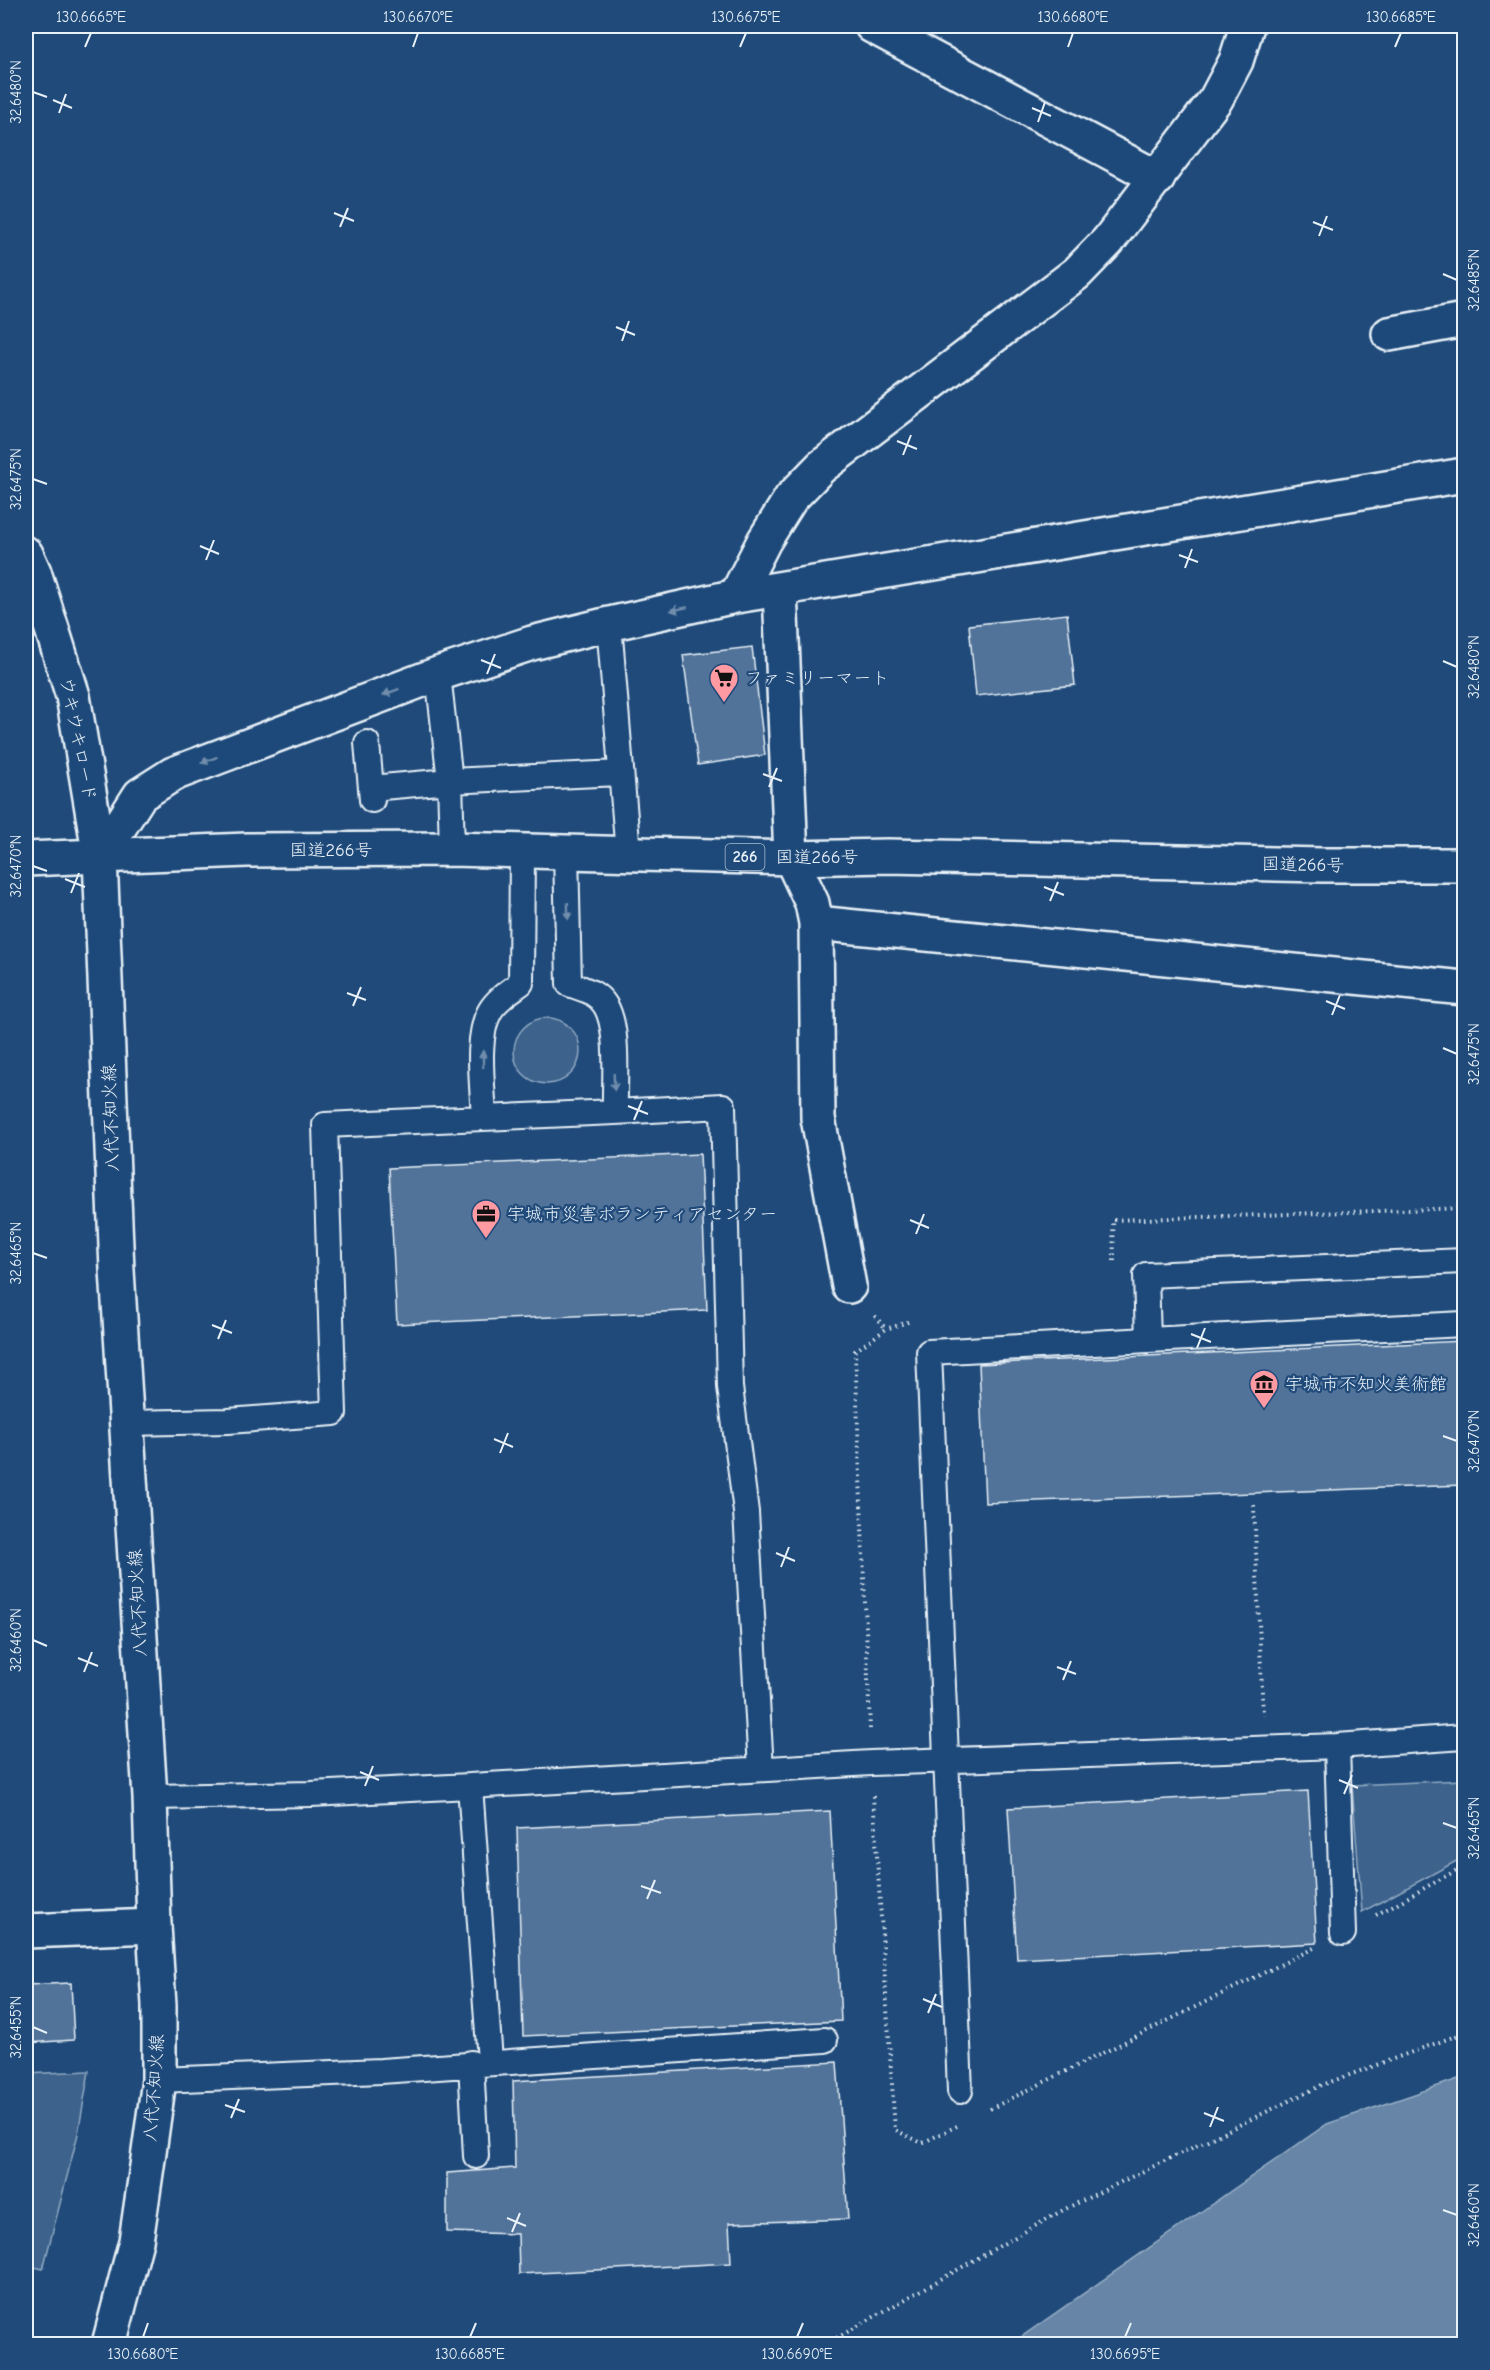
<svg xmlns="http://www.w3.org/2000/svg" width="1490" height="2370" font-family="'Comic Neue','Klee One',sans-serif">
  <style>
    .green { fill: #3c628c; stroke: #92aac2; stroke-width: 1.5 }
    .water { fill: #6685a7; stroke: #9ab0c7; stroke-width: 1.5 }
    .building { fill: #517399; stroke: #e8f1f8; stroke-width: 1.5 }
    .lines { fill: none; stroke-linecap: round; stroke-linejoin: round }
    .service-casing { stroke: #e8f1f8; stroke-width: 28 }
    .minor-casing { stroke: #e8f1f8; stroke-width: 38 }
    .tertiary-casing { stroke: #e8f1f8; stroke-width: 38 }
    .secondary-casing { stroke: #e8f1f8; stroke-width: 38 }
    .trunk-casing { stroke: #e8f1f8; stroke-width: 38 }
    .path { stroke: #e8f1f8; stroke-width: 4; stroke-dasharray: 1.5 4.5; stroke-linecap: butt }
    .service { stroke: #1f4a7a; stroke-width: 24 }
    .minor { stroke: #1f4a7a; stroke-width: 33 }
    .tertiary { stroke: #1f4a7a; stroke-width: 33 }
    .secondary { stroke: #1f4a7a; stroke-width: 33 }
    .trunk { stroke: #1f4a7a; stroke-width: 33 }
    .oneway { fill: #6f8dac }
    .ticks { fill: none; stroke: #e8f1f8; stroke-width: 2 }
    .labels { text-anchor: middle; dominant-baseline: central; stroke-width: 4.5; stroke-linejoin: round; paint-order: stroke }
    .shield { fill: #1f4a7a; stroke: #acbfd2; stroke-width: 1.5 }
    .shield-label { font-size: 16px; font-weight: bold; fill: #e8f1f8 }
    .poi-label { font-size: 18px; fill: #e8f1f8; stroke: #1f4a7a; text-anchor: start }
    .street-label { font-size: 18px; fill: #e8f1f8; stroke: #1f4a7a }
    .neatline { fill: none; stroke: #e8f1f8; stroke-width: 2 }
    .ticks-label { font-size: 15px; text-anchor: middle; fill: #e8f1f8 }
  </style>
  <rect width="100%" height="100%" fill="#1f4a7a"/>
  <filter id="ink" filterUnits="userSpaceOnUse"><feTurbulence type="fractalNoise" baseFrequency=".0167" numOctaves="2"/><feDisplacementMap in="SourceGraphic" scale="12" xChannelSelector="R" yChannelSelector="G"/><feConvolveMatrix kernelMatrix="1 2 1 2 8 2 1 2 1" color-interpolation-filters="sRGB"/></filter>
  <g filter="url(#ink)">
    <path class="green" d="M514 1051a33 33 0 1 1 66 0a33 33 0 1 1-66 0Z
      M 1464,1780 L 1464,1857 L 1362,1912 L 1352,1785 Z
      M 89,2071 L 78,2134 L 43,2269 L 26,2265 L 26,2074 Z"/>
    <path class="water" d="M 1464,2077 L 1464,2344 L 1011,2344 L 1327,2124 Z"/>
    <path class="building" d="M 1067,614 L 1075,685 L 976,696 L 969,625 Z
      M 752,647 L 765,755 L 698,765 L 683,655 Z
      M 700,1154 L 707,1310 L 397,1324 L 389,1168 Z
      M 1464,1341 L 1464,1485 L 985,1503 L 979,1364 Z
      M 1308,1791 L 1317,1943 L 1017,1959 L 1008,1808 Z
      M 830,1811 L 841,2021 L 523,2036 L 517,1828 Z
      M 71,1983 L 74,2040 L 26,2043 L 26,1985 Z
      M 837,2062 L 848,2219 L 729,2223 L 731,2263 L 519,2274 L 518,2234 L 447,2232 L 447,2173 L 515,2168 L 513,2081 Z"/>
    <g class="lines">
      <g class="service-casing">
        <path id="service" d="M 609,624 L 628,854
          M 438,674 L 450,781 L 452,849
          M 367,743 L 372,800
          M 371,788 L 450,781 L 620,773
          M 615,1112 L 723,1106 L 730,1387 L 746,1512 L 761,1769
          M 484,1118 C 483,1088 475,1037 490,1011 C 497,999 510,991 521,983 L 522,852
          M 1148,1340 L 1464,1324
          M 126,1423 L 228,1421 L 334,1413 L 325,1125 L 615,1112 C 614,1084 620,1028 605,1005 C 597,992 583,989 569,984 L 566,852
          M 1337,1746 L 1343,1933
          M 470,1786 L 871,1763 L 1337,1746 L 1464,1737
          M 150,1797 L 311,1794 L 470,1786 L 490,2061
          M 471,2063 L 476,2156
          M 159,2080 L 381,2071 L 825,2040
          M 960,2091 L 929,1352 L 1148,1340 L 1146,1275 L 1464,1261"/>
      </g>
      <g class="minor-casing">
        <path id="minor" d="M 872,26 L 1158,178
          M 1389,334 L 1464,320
          M 780,590 L 791,858 L 812,903 L 816,923 L 1464,988
          M 736,596 L 764,541 L 791,498 L 821,467 L 1077,273 L 1108,241 L 1216,99 L 1236,61 L 1247,26
          M 100,857 L 140,795 L 173,774 L 438,674 L 532,643 L 609,624 L 736,596 L 1464,475
          M 816,923 L 818,1118 L 849,1286
          M 26,1931 L 154,1926"/>
      </g>
      <g class="tertiary-casing">
        <path id="tertiary" d="M 26,554 L 34,572 L 73,696 L 100,857"/>
      </g>
      <g class="secondary-casing">
        <path id="secondary" d="M 100,857 L 117,1270 L 150,1797 L 154,1926 L 159,2005 L 159,2080 L 147,2166 L 136,2241 L 109,2344"/>
      </g>
      <g class="trunk-casing">
        <path id="trunk" d="M 26,859 L 247,850 L 452,849 L 791,858 L 887,856 L 1323,865 L 1464,865"/>
      </g>
      <path class="path" d="M 1114,1261 L 1113,1220 L 1464,1208
        M 875,1316 L 886,1329
        M 1254,1505 L 1263,1715
        M 870,1729 L 855,1351 L 886,1329 L 911,1321
        M 873,1796 L 895,2130 L 922,2143 L 957,2126
        M 1376,1915 L 1464,1866
        M 990,2109 L 1314,1948
        M 826,2344 L 1065,2209 L 1322,2085 L 1464,2033"/>
      <use href="#service" class="service"/>
      <use href="#minor" class="minor"/>
      <use href="#tertiary" class="tertiary"/>
      <use href="#secondary" class="secondary"/>
      <use href="#trunk" class="trunk"/>
    </g>
    <defs><path id="oneway-solid" d="M-6-.8H1V-3.2L6.5 0L1 3.2V.8H-6Z" transform="scale(1.5)"/></defs>
    <g class="oneway">
      <use href="#oneway-solid" transform="translate(679 609) rotate(168)"/>
      <use href="#oneway-solid" transform="translate(391 692) rotate(159)"/>
      <use href="#oneway-solid" transform="translate(209 760) rotate(159)"/>
      <use href="#oneway-solid" transform="translate(568 911) rotate(89)"/>
      <use href="#oneway-solid" transform="translate(483 1059) rotate(-91)"/>
      <use href="#oneway-solid" transform="translate(614 1082) rotate(88)"/>
    </g>
  </g>
  <path class="ticks" d="M 85,47 L 91,33M 413,47 L 418,33M 740,47 L 746,33M 1068,47 L 1073,33M 1395,47 L 1401,33M 33,92 L 47,97M 53,100 L 72,108M 1032,108 L 1051,116M 59,113 L 66,94M 1038,122 L 1045,102M 334,213 L 354,221M 1313,222 L 1333,230M 340,227 L 348,208M 1319,236 L 1327,216M 1443,274 L 1457,280M 616,327 L 635,335M 622,341 L 629,321M 897,441 L 917,449M 903,455 L 911,435M 33,479 L 47,484M 200,546 L 219,554M 1179,555 L 1198,562M 206,560 L 214,540M 1185,568 L 1192,549M 481,660 L 501,668M 1443,661 L 1457,667M 487,674 L 495,654M 763,774 L 782,781M 769,787 L 777,768M 33,866 L 47,871M 65,879 L 85,887M 1044,887 L 1064,895M 71,893 L 79,873M 1050,901 L 1058,882M 347,993 L 366,1000M 1326,1001 L 1345,1009M 353,1006 L 361,987M 1332,1015 L 1340,995M 1443,1048 L 1457,1054M 628,1106 L 648,1114M 634,1120 L 642,1101M 910,1220 L 929,1228M 916,1234 L 924,1214M 33,1253 L 47,1258M 212,1325 L 232,1333M 1191,1334 L 1211,1342M 218,1339 L 226,1320M 1197,1348 L 1205,1328M 1443,1436 L 1457,1441M 494,1439 L 513,1447M 500,1453 L 508,1433M 776,1553 L 795,1561M 781,1567 L 789,1547M 33,1640 L 47,1646M 78,1658 L 98,1666M 1057,1667 L 1076,1674M 84,1672 L 92,1652M 1063,1680 L 1071,1661M 360,1772 L 379,1780M 1339,1780 L 1358,1788M 365,1786 L 373,1766M 1344,1794 L 1352,1775M 1443,1823 L 1457,1828M 641,1886 L 661,1893M 647,1899 L 655,1880M 923,1999 L 942,2007M 928,2013 L 936,1994M 33,2027 L 47,2033M 225,2105 L 245,2112M 1204,2113 L 1224,2121M 231,2118 L 239,2099M 1210,2127 L 1218,2107M 1443,2210 L 1457,2215M 507,2218 L 526,2226M 512,2232 L 520,2213M 143,2337 L 148,2323M 470,2337 L 476,2323M 797,2337 L 803,2323M 1125,2337 L 1131,2323"/>
  <defs>
    <g id="supermarket-pin" transform="scale(1.5)"><path d="M0 17L-7.5 6A9.5 9.5 0 1 1 7.5 6Z" fill="#ff9aa2" stroke="#1f4a7a"/><path d="M-6-5.5h2.5l.6 2H6L4.5 2H-2.5L-4.4-4H-6ZM-1.5 3.2a1.3 1.3 0 1 0 .1 0ZM3 3.2a1.3 1.3 0 1 0 .1 0Z" fill="#111"/></g>
    <g id="office-pin" transform="scale(1.5)"><path d="M0 17L-7.5 6A9.5 9.5 0 1 1 7.5 6Z" fill="#ff9aa2" stroke="#1f4a7a"/><path d="M-6-3h4V-5.5h4V-3h4V5H-6ZM-1-4.5V-3h2v-1.5ZM-6 0V1H6V0Z" fill="#111"/></g>
    <g id="museum-pin" transform="scale(1.5)"><path d="M0 17L-7.5 6A9.5 9.5 0 1 1 7.5 6Z" fill="#ff9aa2" stroke="#1f4a7a"/><path d="M0-6L6-3V-2H-6V-3ZM-5-1h2V3h-2ZM-1-1h2V3h-2ZM3-1h2V3H3ZM-6 4H6V6H-6Z" fill="#111"/></g>
  </defs>
  <g fill-rule="evenodd">
    <use href="#supermarket-pin" x="724" y="678"/>
    <use href="#office-pin" x="486" y="1214"/>
    <use href="#museum-pin" x="1264" y="1384"/>
  </g>
  <g class="labels">
    <rect class="shield" x="725.5" y="844" width="39" height="26" rx="4.5"/>
    <g class="shield-label">
      <text x="745" y="857">266</text>
    </g>
    <g class="poi-label">
      <text x="745" y="678">ファミリーマート</text>
      <text x="507" y="1214">宇城市災害ボランティアセンター</text>
      <text x="1285" y="1384">宇城市不知火美術館</text>
    </g>
    <g class="street-label">
      <text transform="translate(78 739) rotate(79)">ウキウキロード</text>
      <text x="331" y="850">国道266号</text>
      <text x="817" y="857">国道266号</text>
      <text transform="translate(1303 865) rotate(1)">国道266号</text>
      <text transform="translate(111 1118) rotate(-92)">八代不知火線</text>
      <text transform="translate(138 1603) rotate(-93)">八代不知火線</text>
      <text transform="translate(154 2088) rotate(-86)">八代不知火線</text>
    </g>
  </g>
  <rect width="1490" height="2370" fill="none" stroke="#1f4a7a" stroke-width="66"/>
  <rect x="33" y="33" width="1424" height="2304" class="neatline"/>
  <g class="ticks-label">
    <text x="91" y="22">130.6665°E</text>
    <text x="418" y="22">130.6670°E</text>
    <text x="746" y="22">130.6675°E</text>
    <text x="1073" y="22">130.6680°E</text>
    <text x="1401" y="22">130.6685°E</text>
    <text transform="translate(16 92) rotate(-90)" y="5">32.6480°N</text>
    <text transform="translate(1474 280) rotate(-90)" y="5">32.6485°N</text>
    <text transform="translate(16 479) rotate(-90)" y="5">32.6475°N</text>
    <text transform="translate(1474 667) rotate(-90)" y="5">32.6480°N</text>
    <text transform="translate(16 866) rotate(-90)" y="5">32.6470°N</text>
    <text transform="translate(1474 1054) rotate(-90)" y="5">32.6475°N</text>
    <text transform="translate(16 1253) rotate(-90)" y="5">32.6465°N</text>
    <text transform="translate(1474 1441) rotate(-90)" y="5">32.6470°N</text>
    <text transform="translate(16 1640) rotate(-90)" y="5">32.6460°N</text>
    <text transform="translate(1474 1828) rotate(-90)" y="5">32.6465°N</text>
    <text transform="translate(16 2027) rotate(-90)" y="5">32.6455°N</text>
    <text transform="translate(1474 2215) rotate(-90)" y="5">32.6460°N</text>
    <text x="143" y="2359">130.6680°E</text>
    <text x="470" y="2359">130.6685°E</text>
    <text x="797" y="2359">130.6690°E</text>
    <text x="1125" y="2359">130.6695°E</text>
  </g>
</svg>
